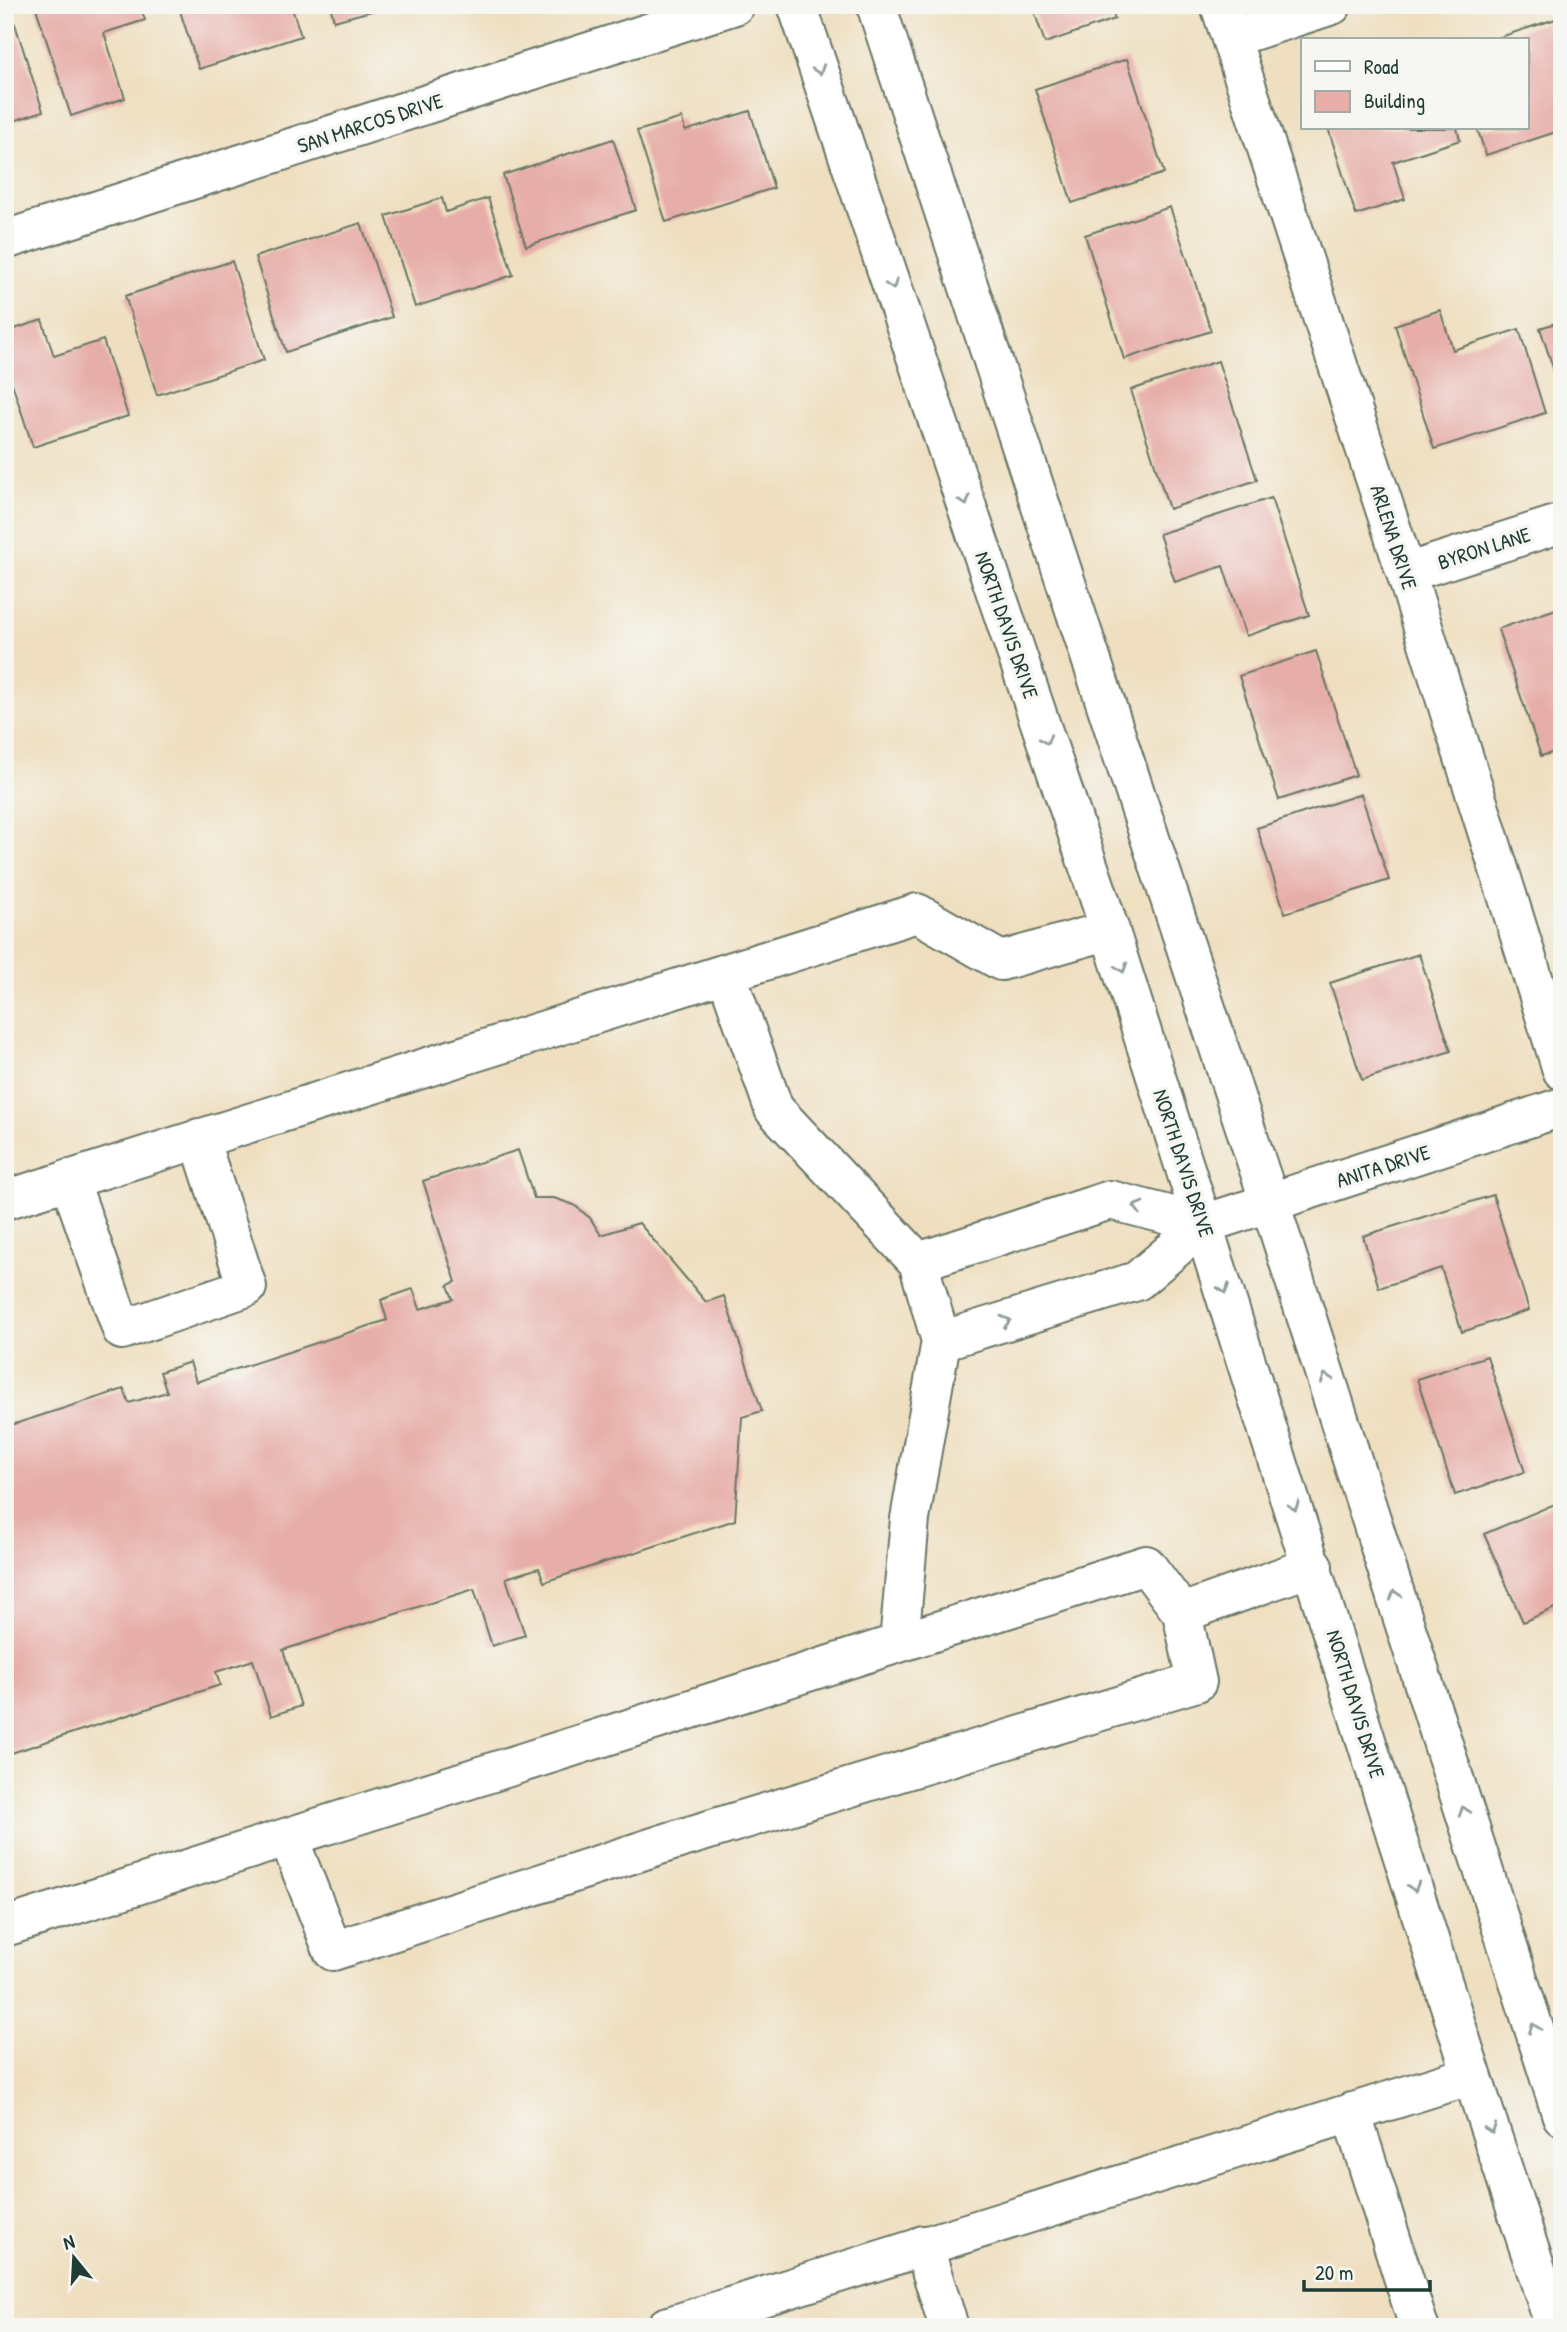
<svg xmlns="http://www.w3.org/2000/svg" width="1567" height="2332" font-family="'Patrick Hand',sans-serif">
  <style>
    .building { fill: #e7ada8 }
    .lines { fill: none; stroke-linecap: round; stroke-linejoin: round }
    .minor-casing { stroke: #687665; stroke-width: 42 }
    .minor { stroke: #fff; stroke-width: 38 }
    .oneway { stroke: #8f9e9a }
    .labels { text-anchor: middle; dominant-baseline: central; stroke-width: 7; stroke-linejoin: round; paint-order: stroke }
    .street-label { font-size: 21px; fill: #1f3d34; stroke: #f6f6f2 }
  </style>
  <rect width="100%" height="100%" fill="#f6f6f2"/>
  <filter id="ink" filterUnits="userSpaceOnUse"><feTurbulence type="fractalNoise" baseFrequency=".0143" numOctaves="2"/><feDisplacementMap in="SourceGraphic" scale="14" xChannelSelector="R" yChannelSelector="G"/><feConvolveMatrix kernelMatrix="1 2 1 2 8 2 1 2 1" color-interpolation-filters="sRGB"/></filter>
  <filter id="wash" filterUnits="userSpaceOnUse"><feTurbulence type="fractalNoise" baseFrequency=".00686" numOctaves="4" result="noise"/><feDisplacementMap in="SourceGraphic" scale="28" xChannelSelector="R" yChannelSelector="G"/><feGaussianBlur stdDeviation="1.57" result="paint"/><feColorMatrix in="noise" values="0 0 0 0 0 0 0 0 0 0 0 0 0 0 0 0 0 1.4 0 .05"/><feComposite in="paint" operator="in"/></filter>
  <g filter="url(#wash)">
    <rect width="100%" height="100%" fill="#efdfc0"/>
    <g id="blocks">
      <path class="building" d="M 35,5 L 140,5 L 145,20 L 104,33 L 125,98 L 71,116 Z
        M 178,5 L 291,5 L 301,36 L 199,69 Z
        M 330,5 L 390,5 L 390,6 L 334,21 Z
        M 1032,5 L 1110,5 L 1115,19 L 1045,43 Z
        M 1562,17 L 1562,130 L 1486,155 L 1477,128 L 1527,128 L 1527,40 L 1491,40 Z
        M 15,24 L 43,111 L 5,124 L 5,27 Z
        M 1127,59 L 1164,173 L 1072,203 L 1035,89 Z
        M 750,111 L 774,188 L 666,222 L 637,131 L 682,118 L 685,131 Z
        M 1328,128 L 1457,128 L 1460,140 L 1393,162 L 1405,199 L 1356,215 Z
        M 613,139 L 636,210 L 526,246 L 503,175 Z
        M 442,198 L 446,212 L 488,198 L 513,275 L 415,307 L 386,216 Z
        M 1170,207 L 1211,331 L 1124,359 L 1085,235 Z
        M 361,223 L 392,317 L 286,352 L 255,257 Z
        M 232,261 L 264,360 L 157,395 L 125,296 Z
        M 1440,310 L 1453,350 L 1519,329 L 1545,413 L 1434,449 L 1395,325 Z
        M 42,320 L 54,356 L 103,340 L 128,416 L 33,447 L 5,362 L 5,332 Z
        M 1562,321 L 1562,392 L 1561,392 L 1540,328 Z
        M 1218,361 L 1257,480 L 1169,509 L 1131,390 Z
        M 1271,498 L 1309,615 L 1246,636 L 1223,566 L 1175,582 L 1159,534 Z
        M 1562,607 L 1562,750 L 1541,756 L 1498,629 Z
        M 1316,651 L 1356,775 L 1279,800 L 1239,676 Z
        M 1361,794 L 1389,880 L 1285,913 L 1257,828 Z
        M 1419,954 L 1451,1051 L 1362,1080 L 1330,983 Z
        M 518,1150 L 534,1198 L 554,1198 L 574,1205 L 590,1218 L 601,1235 L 639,1223 L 706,1302 L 724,1296 L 762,1411 L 742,1417 L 735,1520 L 544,1582 L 539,1568 L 506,1578 L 525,1635 L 492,1646 L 474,1589 L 283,1650 L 301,1706 L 271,1716 L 253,1660 L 216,1672 L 220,1685 L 5,1755 L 5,1427 L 124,1389 L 129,1403 L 167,1392 L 160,1372 L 190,1362 L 196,1382 L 387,1320 L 381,1300 L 413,1289 L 420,1309 L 453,1299 L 448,1285 L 456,1282 L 423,1181 Z
        M 1493,1195 L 1529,1310 L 1462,1332 L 1441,1268 L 1379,1288 L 1363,1236 Z
        M 1487,1356 L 1525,1472 L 1455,1495 L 1417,1379 Z
        M 1562,1501 L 1562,1605 L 1523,1622 L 1484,1534 Z"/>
    </g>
  </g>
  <g filter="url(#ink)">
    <use href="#blocks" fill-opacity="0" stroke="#687665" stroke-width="2"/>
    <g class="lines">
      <g class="minor-casing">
        <path id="minor" d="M 797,5 L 1101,903 L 1472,2075 L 1555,2327
          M 876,5 L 1270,1203 L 1562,2116
          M 1220,5 L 1406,573 L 1562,1070
          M 1231,38 L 1332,5
          M 5,240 L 735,5
          M 1406,573 L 1562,523
          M 69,1179 L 122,1330 L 247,1287 L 199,1138
          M 5,1200 L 917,913 L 1001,961 L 1110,930
          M 918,1262 L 1110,1200 L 1204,1224
          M 941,1341 L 1137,1281 L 1204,1224 L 1562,1107
          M 899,1643 L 1146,1565 L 1182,1613 L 1313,1566
          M 289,1839 L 333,1951 L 666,1843 L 1197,1682 L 1182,1613
          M 5,1927 L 899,1643 L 910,1519 L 941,1341 L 918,1262 L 774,1109 L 726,973
          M 1351,2112 L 1419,2327
          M 923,2245 L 949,2327
          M 666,2327 L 1472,2075"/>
      </g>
      <use href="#minor" class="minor"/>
    </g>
    <defs><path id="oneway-chevron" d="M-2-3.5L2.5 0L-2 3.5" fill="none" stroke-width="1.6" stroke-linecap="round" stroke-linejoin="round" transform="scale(1.75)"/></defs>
    <g class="oneway">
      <use href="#oneway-chevron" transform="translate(819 70) rotate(71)"/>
      <use href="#oneway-chevron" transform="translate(892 285) rotate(71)"/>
      <use href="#oneway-chevron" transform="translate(965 501) rotate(71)"/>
      <use href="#oneway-chevron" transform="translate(1046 740) rotate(71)"/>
      <use href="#oneway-chevron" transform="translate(1122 968) rotate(72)"/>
      <use href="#oneway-chevron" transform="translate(1138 1207) rotate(-165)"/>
      <use href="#oneway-chevron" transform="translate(1224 1289) rotate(72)"/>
      <use href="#oneway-chevron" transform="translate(1006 1321) rotate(-17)"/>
      <use href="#oneway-chevron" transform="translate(1326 1378) rotate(-108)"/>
      <use href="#oneway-chevron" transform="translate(1294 1506) rotate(72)"/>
      <use href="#oneway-chevron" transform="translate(1395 1595) rotate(-108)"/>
      <use href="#oneway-chevron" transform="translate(1464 1811) rotate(-108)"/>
      <use href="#oneway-chevron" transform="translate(1414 1887) rotate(73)"/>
      <use href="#oneway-chevron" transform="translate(1534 2028) rotate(-108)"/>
      <use href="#oneway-chevron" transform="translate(1491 2129) rotate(72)"/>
    </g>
  </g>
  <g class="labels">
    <g class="street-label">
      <text transform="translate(370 123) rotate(-18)">SAN MARCOS DRIVE</text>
      <text transform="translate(1394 537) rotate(72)">ARLENA DRIVE</text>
      <text transform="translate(1484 548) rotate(-18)">BYRON LANE</text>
      <text transform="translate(1007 625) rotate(71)">NORTH DAVIS DRIVE</text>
      <text transform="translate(1184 1163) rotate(72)">NORTH DAVIS DRIVE</text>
      <text transform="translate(1383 1166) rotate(-18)">ANITA DRIVE</text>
      <text transform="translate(1356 1704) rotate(73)">NORTH DAVIS DRIVE</text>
    </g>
  </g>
  <rect width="1567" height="2332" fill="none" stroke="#f6f6f2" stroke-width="28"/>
  <rect x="1301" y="38" width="228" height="91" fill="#f6f6f2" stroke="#a0aca6" stroke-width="2"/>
  <rect x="1315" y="61" width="35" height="10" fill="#ffffff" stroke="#a0aca6" stroke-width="2"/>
  <text x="1364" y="74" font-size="21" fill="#1f3d34">Road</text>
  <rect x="1315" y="91" width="35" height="21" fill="#e7ada8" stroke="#a0aca6" stroke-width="2"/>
  <text x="1364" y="108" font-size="21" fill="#1f3d34">Building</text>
  <g transform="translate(74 2258) rotate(342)" stroke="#f6f6f2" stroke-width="5" paint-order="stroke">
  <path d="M0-5L12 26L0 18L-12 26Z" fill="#1f3d34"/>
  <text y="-10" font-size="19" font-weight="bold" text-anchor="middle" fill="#1f3d34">N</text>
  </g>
  <path d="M1304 2280v10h126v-10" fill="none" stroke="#1f3d34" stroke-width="3.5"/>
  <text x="1315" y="2280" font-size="21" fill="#1f3d34" stroke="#f6f6f2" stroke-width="5" paint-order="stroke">20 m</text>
</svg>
